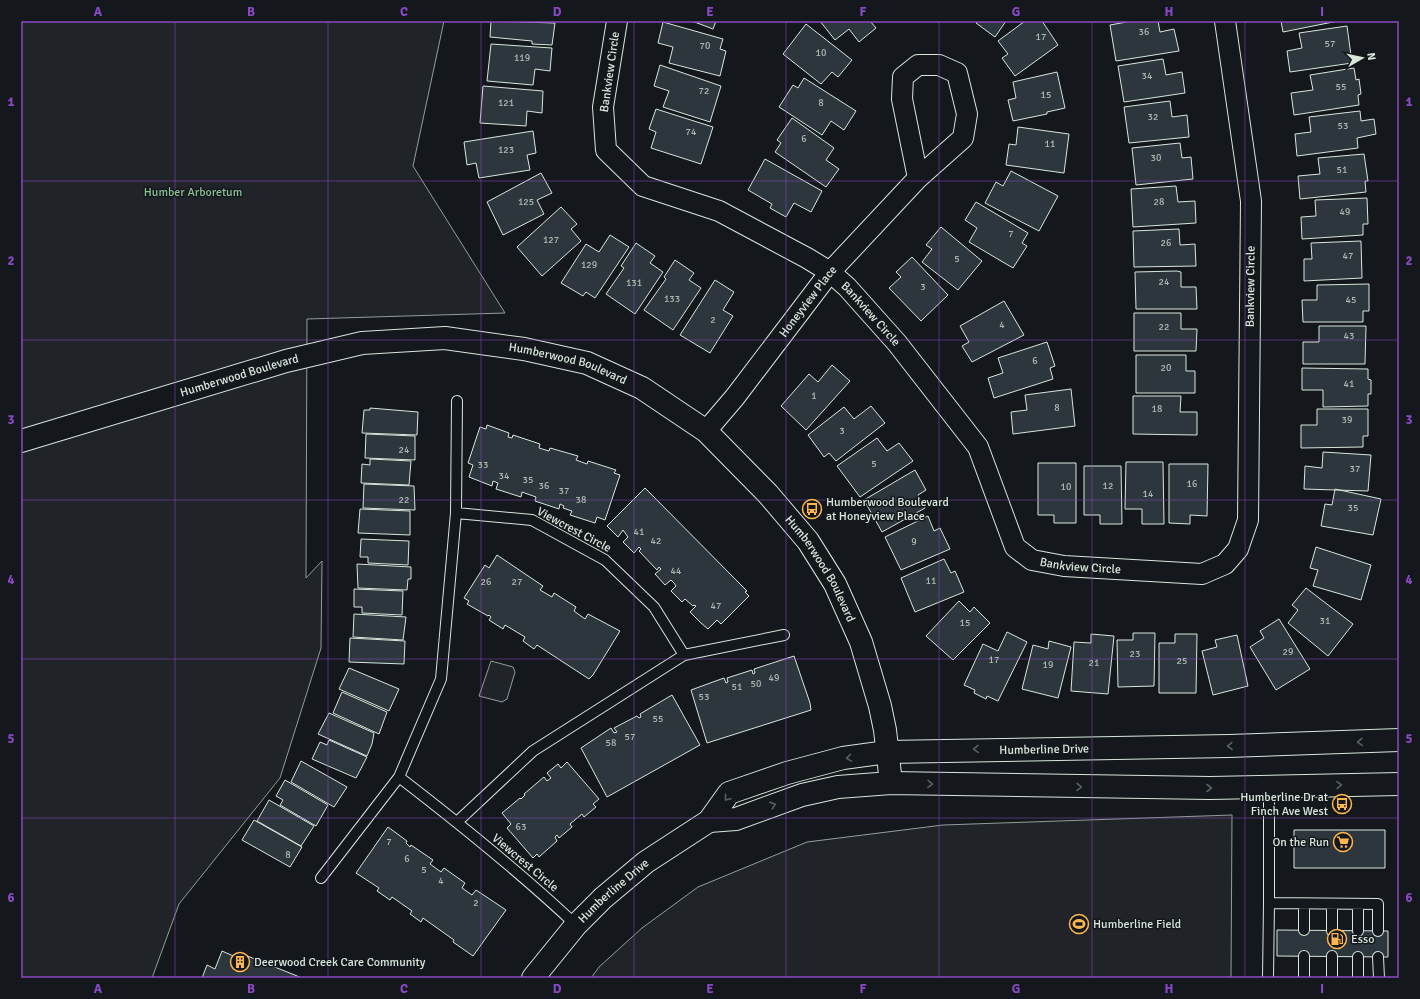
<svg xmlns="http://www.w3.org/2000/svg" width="1420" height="999" font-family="Signika,sans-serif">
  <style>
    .green { fill: #202428; stroke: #939e99 }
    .building { fill: #2c363c; stroke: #d8e6dc }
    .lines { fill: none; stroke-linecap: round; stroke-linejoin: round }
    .lane-casing { stroke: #d8e6dc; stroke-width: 12 }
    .street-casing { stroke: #d8e6dc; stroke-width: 22 }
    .secondary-casing { stroke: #d8e6dc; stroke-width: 24 }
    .lane { stroke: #14181c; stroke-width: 10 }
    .street { stroke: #14181c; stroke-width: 20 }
    .secondary { stroke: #14181c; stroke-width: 22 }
    .oneway { stroke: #59605f }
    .grid { fill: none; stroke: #8948c3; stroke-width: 1; stroke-opacity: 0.55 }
    .labels { text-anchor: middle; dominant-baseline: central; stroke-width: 3; stroke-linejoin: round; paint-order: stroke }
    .number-label { font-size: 10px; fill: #adbab4 }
    .street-label { font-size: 12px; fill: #d8e6dc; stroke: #14181c }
    .park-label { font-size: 12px; fill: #8ac095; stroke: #14181c }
    .poi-label { font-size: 12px; fill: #d8e6dc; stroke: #14181c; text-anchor: start }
    .neatline { fill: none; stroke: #8948c3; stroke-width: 1.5 }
    .grid-label { font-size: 13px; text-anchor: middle; font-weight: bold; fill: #8948c3 }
  </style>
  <rect width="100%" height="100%" fill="#14181c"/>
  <path class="green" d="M 21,21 L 444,21 L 413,166 L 505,313 L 307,319 L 306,578 L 322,561 L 321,648 L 280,778 L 179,904 L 152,978 L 21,978 Z
    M 491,661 L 513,667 L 515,672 L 507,699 L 502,702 L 479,696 Z
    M 1232,815 L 1231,978 L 591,978 L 599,967 L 642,928 L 698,887 L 807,842 L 943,825 Z"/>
  <path class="building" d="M 491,21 L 555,23 L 552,45 L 532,44 L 532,41 L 490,37 Z
    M 692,21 L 716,21 L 713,29 Z
    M 820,21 L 870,21 L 876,28 L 859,42 L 849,29 L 835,40 Z
    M 978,21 L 1006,21 L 995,37 L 976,23 Z
    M 1025,21 L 1042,21 L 1058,45 L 1015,76 L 1002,58 L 1008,54 L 998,41 Z
    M 1132,21 L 1158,21 L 1160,32 L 1174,29 L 1179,51 L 1116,61 L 1110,25 Z
    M 1281,21 L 1338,21 L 1283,32 Z
    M 663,22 L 723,39 L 720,49 L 726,51 L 720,76 L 669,63 L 673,47 L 658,43 Z
    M 806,24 L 852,60 L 838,77 L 832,72 L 821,84 L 783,54 Z
    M 1347,26 L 1352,63 L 1290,72 L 1287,51 L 1302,48 L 1299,33 Z
    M 491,44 L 552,48 L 550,71 L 535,69 L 533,85 L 487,81 Z
    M 1163,59 L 1166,75 L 1182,72 L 1185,93 L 1124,102 L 1118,66 Z
    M 660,65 L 721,86 L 710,122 L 663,107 L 669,91 L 654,86 Z
    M 1354,68 L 1356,80 L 1359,79 L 1361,94 L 1358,95 L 1359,105 L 1294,115 L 1291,93 L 1313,90 L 1310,75 Z
    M 1057,72 L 1065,108 L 1047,112 L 1047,114 L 1013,121 L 1008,100 L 1016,98 L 1013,82 Z
    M 804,78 L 856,111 L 844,130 L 831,121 L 822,135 L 779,107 L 793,85 L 798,88 Z
    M 483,86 L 543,91 L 542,113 L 527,111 L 526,126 L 480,123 Z
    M 1170,101 L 1172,117 L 1187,115 L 1189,137 L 1129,143 L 1124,107 Z
    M 656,109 L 713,127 L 701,164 L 651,148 L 656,132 L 649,129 Z
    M 1360,111 L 1361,121 L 1374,119 L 1376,134 L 1357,138 L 1358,148 L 1297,156 L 1295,134 L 1311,132 L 1309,117 Z
    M 792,118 L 834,148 L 826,160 L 839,169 L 826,187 L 775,152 L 781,143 L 777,140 Z
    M 1018,127 L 1069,134 L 1064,173 L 1006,165 L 1009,144 L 1016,145 Z
    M 533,131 L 536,153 L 527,155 L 530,170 L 479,178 L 476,163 L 467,165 L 464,142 Z
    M 1180,143 L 1182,158 L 1191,157 L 1193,179 L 1136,185 L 1132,148 Z
    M 1364,154 L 1368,181 L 1365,181 L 1366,192 L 1300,199 L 1298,176 L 1320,174 L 1318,158 Z
    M 765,159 L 822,191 L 811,212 L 794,203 L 786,217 L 770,208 L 772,204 L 748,190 Z
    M 1011,171 L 1058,196 L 1039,231 L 985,203 L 996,182 L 1003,186 Z
    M 541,173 L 552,193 L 537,200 L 544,214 L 503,235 L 487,202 Z
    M 1176,186 L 1178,202 L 1195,201 L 1196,223 L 1133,227 L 1131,189 Z
    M 1367,198 L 1368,224 L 1363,224 L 1363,235 L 1302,239 L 1301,217 L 1316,216 L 1315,200 Z
    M 976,202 L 1028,233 L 1022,243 L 1027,246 L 1013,268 L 969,242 L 977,228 L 965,220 Z
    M 561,207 L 577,224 L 571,229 L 581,241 L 542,276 L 517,247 Z
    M 941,227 L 982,261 L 958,290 L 922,262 L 932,249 L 926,245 Z
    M 1179,229 L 1180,245 L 1195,244 L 1196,266 L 1134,267 L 1133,231 Z
    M 610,235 L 629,247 L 595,298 L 586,292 L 583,296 L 561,283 L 586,244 L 599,252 Z
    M 1361,241 L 1362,278 L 1304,281 L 1304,259 L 1312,259 L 1311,243 Z
    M 636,243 L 655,256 L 650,263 L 663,272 L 635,314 L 606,294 L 624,268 L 621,266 Z
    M 912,257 L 948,295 L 921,321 L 889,288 L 901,277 L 896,272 Z
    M 675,260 L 694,273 L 689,280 L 701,288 L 673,330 L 644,310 L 666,279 L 664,277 Z
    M 1177,271 L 1181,272 L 1181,287 L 1196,287 L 1197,309 L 1136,309 L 1135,272 Z
    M 715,280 L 734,292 L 723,310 L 733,316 L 710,353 L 680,335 Z
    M 1369,284 L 1369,311 L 1363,311 L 1363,322 L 1303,322 L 1302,300 L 1317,300 L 1317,285 Z
    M 1004,301 L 1024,335 L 972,362 L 962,346 L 969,342 L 960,326 Z
    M 1134,313 L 1181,313 L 1181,329 L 1197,329 L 1196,351 L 1134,351 Z
    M 1319,326 L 1366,326 L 1365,364 L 1303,364 L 1303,342 L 1319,342 Z
    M 1047,342 L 1055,366 L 1050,368 L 1053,379 L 994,398 L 988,378 L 1003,373 L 998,358 Z
    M 1136,355 L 1186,355 L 1186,371 L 1195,371 L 1195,393 L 1136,393 Z
    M 832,365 L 850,381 L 806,430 L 781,406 L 809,374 L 818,382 Z
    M 1302,368 L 1368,369 L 1368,379 L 1371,380 L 1371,394 L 1368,394 L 1368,406 L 1323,407 L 1323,390 L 1302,390 Z
    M 1071,389 L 1075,426 L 1013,434 L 1011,412 L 1027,410 L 1025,395 Z
    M 1133,396 L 1181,396 L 1180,412 L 1197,412 L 1197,435 L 1133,434 Z
    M 871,406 L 885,423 L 836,461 L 829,453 L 824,457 L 808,435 L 844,407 L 854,419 Z
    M 370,408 L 418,412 L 417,435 L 362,433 L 364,410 L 370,410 Z
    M 1317,409 L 1368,409 L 1368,436 L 1363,436 L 1363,447 L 1301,448 L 1301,425 L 1317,425 Z
    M 487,425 L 509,433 L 508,437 L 512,438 L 513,435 L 540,444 L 539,448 L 549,451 L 550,448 L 578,456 L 576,460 L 587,464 L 588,461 L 616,470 L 614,473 L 620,475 L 605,520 L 597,517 L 595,523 L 570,515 L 572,511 L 563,508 L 564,506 L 560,504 L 559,509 L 535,501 L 536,497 L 522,492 L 521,497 L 496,489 L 498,483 L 493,481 L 492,486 L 469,477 L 473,465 L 468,463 L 480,427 L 486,429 Z
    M 366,434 L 415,436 L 415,460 L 365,458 Z
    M 877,438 L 887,451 L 899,443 L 913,461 L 860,497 L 837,466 Z
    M 1323,452 L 1371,455 L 1368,491 L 1304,489 L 1305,466 L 1322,468 Z
    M 370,459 L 411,461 L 409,485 L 361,483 L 362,464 L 370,465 Z
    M 1126,462 L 1163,462 L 1164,524 L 1142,524 L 1142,509 L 1125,509 Z
    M 1038,463 L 1076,463 L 1076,523 L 1054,523 L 1054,515 L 1038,515 Z
    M 1169,464 L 1208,464 L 1207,516 L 1190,515 L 1190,524 L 1169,523 Z
    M 1084,466 L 1121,466 L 1122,524 L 1100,524 L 1100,515 L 1084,515 Z
    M 915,470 L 926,490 L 918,495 L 925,508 L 882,532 L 864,500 Z
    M 364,484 L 414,486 L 415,510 L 363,508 Z
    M 645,488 L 747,591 L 745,592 L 749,596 L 721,624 L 717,620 L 708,629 L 701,623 L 690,612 L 696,606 L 694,605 L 693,606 L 685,599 L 682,602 L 671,591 L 676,586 L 674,583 L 671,580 L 665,585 L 655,574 L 661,569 L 659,567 L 657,570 L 639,551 L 641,549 L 639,547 L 634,553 L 623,542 L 628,537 L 623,530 L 618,537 L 607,526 Z
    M 1335,489 L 1381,499 L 1373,535 L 1321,526 L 1325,504 L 1332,505 Z
    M 360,509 L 410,511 L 410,535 L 358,533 Z
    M 928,516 L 934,531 L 940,528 L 950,549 L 901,570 L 885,537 Z
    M 361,539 L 409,541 L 408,565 L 368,563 L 368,557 L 360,557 Z
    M 1316,547 L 1371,565 L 1361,600 L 1313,586 L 1318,570 L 1310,568 Z
    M 497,555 L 543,586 L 540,590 L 552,597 L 554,593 L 576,607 L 574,611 L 585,619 L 588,614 L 620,631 L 593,675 L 589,679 L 537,645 L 534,649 L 523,641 L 525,637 L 505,625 L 503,629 L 489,620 L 491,617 L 489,615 L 488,616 L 467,604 L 469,601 L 464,598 L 485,565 L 489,568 Z
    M 944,559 L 951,573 L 955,571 L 964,592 L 915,612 L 901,578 Z
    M 357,564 L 411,567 L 411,579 L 408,579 L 407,590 L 358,588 Z
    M 1306,588 L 1353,624 L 1328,656 L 1288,623 L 1298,610 L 1292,605 Z
    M 354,589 L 403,591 L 402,615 L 362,613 L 362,607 L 354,607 Z
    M 959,601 L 970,612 L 974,607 L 990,623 L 953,660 L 926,636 Z
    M 354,614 L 406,617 L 403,640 L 353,637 Z
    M 1279,619 L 1310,669 L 1276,690 L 1250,647 L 1264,638 L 1260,631 Z
    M 1007,632 L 1027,642 L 998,701 L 987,696 L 986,699 L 974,693 L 975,690 L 964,685 L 983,644 L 998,651 Z
    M 1133,633 L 1155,633 L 1154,686 L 1118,687 L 1117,640 L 1133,640 Z
    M 1091,634 L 1114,636 L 1108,694 L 1071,691 L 1074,642 L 1091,643 Z
    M 1175,634 L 1197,634 L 1196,693 L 1159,693 L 1159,643 L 1175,643 Z
    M 1237,635 L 1248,686 L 1213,695 L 1202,651 L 1217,647 L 1215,640 Z
    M 350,638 L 405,641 L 404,664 L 349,662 Z
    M 1049,641 L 1071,647 L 1058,698 L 1022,689 L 1033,645 L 1048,649 Z
    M 794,656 L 810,703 L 811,710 L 707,743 L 691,690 L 724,678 L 726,683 L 728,682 L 727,678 L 752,670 L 753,674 L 755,673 L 754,669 Z
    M 349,668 L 399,689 L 389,711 L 339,689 Z
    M 342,692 L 387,712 L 379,734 L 333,713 Z
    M 672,695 L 700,745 L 607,797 L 581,748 L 611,728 L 614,733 L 617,732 L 614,728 L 637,716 L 639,718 L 641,717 L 640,714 Z
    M 329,713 L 374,733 L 372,744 L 367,756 L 318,734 Z
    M 329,740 L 367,757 L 356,778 L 312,759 L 320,742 L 327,745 Z
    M 301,761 L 347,787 L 334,807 L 291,782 Z
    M 567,762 L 599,799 L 593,804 L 596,807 L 584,817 L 582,814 L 570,824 L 572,827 L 559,838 L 557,835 L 555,837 L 557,841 L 539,857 L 537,854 L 533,858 L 507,828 L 511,824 L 502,813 L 520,798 L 521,799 L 525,795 L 524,794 L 544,777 L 547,781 L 551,778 L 547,773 L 558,764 L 561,768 Z
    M 285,780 L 328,805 L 316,826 L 280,805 L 283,800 L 276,796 Z
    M 269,800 L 314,826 L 301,846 L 257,821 Z
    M 254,820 L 302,847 L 290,867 L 242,840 Z
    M 388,827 L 407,841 L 406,843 L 410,847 L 411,845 L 433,860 L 430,864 L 441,872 L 444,868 L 465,883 L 462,888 L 472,895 L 476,890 L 506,910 L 473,956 L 453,942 L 454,940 L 423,918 L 421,922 L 410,914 L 412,911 L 392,897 L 390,900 L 377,891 L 379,888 L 356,873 Z
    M 1294,830 L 1385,830 L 1385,868 L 1294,868 Z
    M 1277,930 L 1388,931 L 1388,957 L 1277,956 Z
    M 222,951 L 238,958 L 240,953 L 302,978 L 202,978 L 207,965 L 215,969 Z"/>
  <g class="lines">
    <g class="lane-casing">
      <path id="lane" d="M 456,513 L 532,520 L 605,560 L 654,607 L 684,655
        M 399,777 C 460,824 520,872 576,925
        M 1269,787 L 1269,903 L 1378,904 L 1378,931
        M 457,822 L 533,751 L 684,655 L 784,635
        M 321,878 L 399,777 L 441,679 L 456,513 L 457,401
        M 1304,904 L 1304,930
        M 1358,904 L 1358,931
        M 1332,931 L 1332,904
        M 1304,956 L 1304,978
        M 1378,957 L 1379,978
        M 1268,978 L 1269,903
        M 1332,978 L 1332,956
        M 1358,978 L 1358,957"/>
    </g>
    <g class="street-casing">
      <g id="street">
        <path id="s1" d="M 617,21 L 603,107 L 606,150 L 643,186 L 719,211 L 807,258 L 830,272 L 847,287 L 897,343 L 978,447 L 1015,547 L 1032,560 L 1064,566 L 1202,574 L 1225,564 L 1238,549 L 1248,520 L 1251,201 L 1225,21"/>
        <path id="s2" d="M 706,431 L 735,397 L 830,272 L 918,178 L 963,138 L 967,114 L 957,73 L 939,65 L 918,65 L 903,77 L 902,99 L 918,178"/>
      </g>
    </g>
    <g class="secondary-casing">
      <g id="secondary">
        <path id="s3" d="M 21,441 L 286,361 L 362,343 L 445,338 L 524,349 L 587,363 L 642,388 L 706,431 L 768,494 L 808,541 L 835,584 L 861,642 L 880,706 L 885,730 L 891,783"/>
        <path d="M 709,821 L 736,819 L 802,795 L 838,787 L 891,783 L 1210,788 L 1399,784"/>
        <path id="s4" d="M 533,978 L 576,925 L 603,898 L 646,862 L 709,821 L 729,793 L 787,773 L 843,758 L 887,752 L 1229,746 L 1399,740"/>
      </g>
    </g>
    <use href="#lane" class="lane"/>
    <use href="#street" class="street"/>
    <use href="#secondary" class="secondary"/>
  </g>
  <defs><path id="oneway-chevron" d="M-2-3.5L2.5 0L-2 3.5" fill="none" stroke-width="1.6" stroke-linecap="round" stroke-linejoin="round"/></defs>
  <g class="oneway">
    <use href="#oneway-chevron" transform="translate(1360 742) rotate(178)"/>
    <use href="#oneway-chevron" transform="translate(1230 746) rotate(179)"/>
    <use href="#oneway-chevron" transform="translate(976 749) rotate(179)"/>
    <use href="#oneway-chevron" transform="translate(849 758) rotate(171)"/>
    <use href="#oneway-chevron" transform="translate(930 784) rotate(1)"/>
    <use href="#oneway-chevron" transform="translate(1339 785) rotate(-1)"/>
    <use href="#oneway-chevron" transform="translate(1079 787) rotate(1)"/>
    <use href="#oneway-chevron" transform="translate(1209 788)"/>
    <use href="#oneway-chevron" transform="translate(727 798) rotate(130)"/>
    <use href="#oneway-chevron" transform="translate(773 805) rotate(-19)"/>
  </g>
  <path class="grid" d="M 175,21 L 175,978M 328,21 L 328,978M 481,21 L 481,978M 634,21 L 634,978M 786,21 L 786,978M 939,21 L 939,978M 1092,21 L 1092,978M 1245,21 L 1245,978M 21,181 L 1399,181M 21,340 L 1399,340M 21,500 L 1399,500M 21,659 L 1399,659M 21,818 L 1399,818"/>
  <defs>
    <g id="bus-ring" transform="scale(1)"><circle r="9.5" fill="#14181c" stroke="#ffb74d" stroke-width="1.5"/><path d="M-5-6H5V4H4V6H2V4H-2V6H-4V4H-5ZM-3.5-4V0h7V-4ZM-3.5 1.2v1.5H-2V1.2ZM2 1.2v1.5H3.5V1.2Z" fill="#ffb74d"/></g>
    <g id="supermarket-ring" transform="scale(1)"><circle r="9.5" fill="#14181c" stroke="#ffb74d" stroke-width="1.5"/><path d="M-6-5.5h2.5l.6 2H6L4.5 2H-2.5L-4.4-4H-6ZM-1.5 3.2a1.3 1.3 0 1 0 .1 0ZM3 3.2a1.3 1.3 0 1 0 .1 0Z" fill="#ffb74d"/></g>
    <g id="stadium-ring" transform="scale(1)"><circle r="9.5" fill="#14181c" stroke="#ffb74d" stroke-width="1.5"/><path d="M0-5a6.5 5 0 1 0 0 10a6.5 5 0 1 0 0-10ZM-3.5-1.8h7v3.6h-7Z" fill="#ffb74d"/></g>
    <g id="fuel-ring" transform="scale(1)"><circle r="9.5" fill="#14181c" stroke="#ffb74d" stroke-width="1.5"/><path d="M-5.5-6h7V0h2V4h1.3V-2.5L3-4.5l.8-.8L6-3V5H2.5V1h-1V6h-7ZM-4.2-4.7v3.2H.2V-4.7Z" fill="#ffb74d"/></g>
    <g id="building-ring" transform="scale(1)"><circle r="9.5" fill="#14181c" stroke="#ffb74d" stroke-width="1.5"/><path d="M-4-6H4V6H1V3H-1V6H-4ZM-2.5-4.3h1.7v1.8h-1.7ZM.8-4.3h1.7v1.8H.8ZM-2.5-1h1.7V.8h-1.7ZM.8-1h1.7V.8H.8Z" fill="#ffb74d"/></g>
  </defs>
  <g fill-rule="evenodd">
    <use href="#bus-ring" x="812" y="509"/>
    <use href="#bus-ring" x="1342" y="804"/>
    <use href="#supermarket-ring" x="1343" y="842"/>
    <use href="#stadium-ring" x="1079" y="924"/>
    <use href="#fuel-ring" x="1337" y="939"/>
    <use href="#building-ring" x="240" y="962"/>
  </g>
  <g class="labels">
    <g class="number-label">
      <text x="1144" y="32">36</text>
      <text x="1041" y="37">17</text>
      <text x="1330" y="44">57</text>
      <text x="705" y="46">70</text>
      <text x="821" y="53">10</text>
      <text x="522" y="58">119</text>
      <text x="1147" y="76">34</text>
      <text x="1341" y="87">55</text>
      <text x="704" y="91">72</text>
      <text x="1046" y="95">15</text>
      <text x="506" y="103">121</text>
      <text x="821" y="103">8</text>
      <text x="1153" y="117">32</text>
      <text x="1343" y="126">53</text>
      <text x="691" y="132">74</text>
      <text x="804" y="139">6</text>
      <text x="1050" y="144">11</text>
      <text x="506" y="150">123</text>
      <text x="1156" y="158">30</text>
      <text x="1342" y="170">51</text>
      <text x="526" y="202">125</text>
      <text x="1159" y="202">28</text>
      <text x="1345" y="212">49</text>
      <text x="1011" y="234">7</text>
      <text x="551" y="240">127</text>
      <text x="1166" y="243">26</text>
      <text x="1348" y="256">47</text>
      <text x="957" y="259">5</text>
      <text x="589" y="265">129</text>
      <text x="1164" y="282">24</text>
      <text x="634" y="283">131</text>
      <text x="923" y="287">3</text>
      <text x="672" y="299">133</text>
      <text x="1351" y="300">45</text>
      <text x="713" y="320">2</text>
      <text x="1002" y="325">4</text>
      <text x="1164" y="327">22</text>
      <text x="1349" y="336">43</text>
      <text x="1035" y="361">6</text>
      <text x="1166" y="368">20</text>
      <text x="1349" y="384">41</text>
      <text x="814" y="396">1</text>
      <text x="1057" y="408">8</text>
      <text x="1157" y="409">18</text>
      <text x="1347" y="420">39</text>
      <text x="842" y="431">3</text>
      <text x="404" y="450">24</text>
      <text x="874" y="464">5</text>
      <text x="483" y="465">33</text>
      <text x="1355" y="469">37</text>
      <text x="504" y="476">34</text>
      <text x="528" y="480">35</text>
      <text x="1192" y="484">16</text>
      <text x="544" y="486">36</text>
      <text x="1108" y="486">12</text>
      <text x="1066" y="487">10</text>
      <text x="564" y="491">37</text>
      <text x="1148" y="494">14</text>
      <text x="404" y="500">22</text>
      <text x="581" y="500">38</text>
      <text x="1353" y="508">35</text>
      <text x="639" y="532">41</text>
      <text x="656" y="541">42</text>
      <text x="914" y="542">9</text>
      <text x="676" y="571">44</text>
      <text x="931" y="581">11</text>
      <text x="486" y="582">26</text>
      <text x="517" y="582">27</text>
      <text x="716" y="606">47</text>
      <text x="1325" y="621">31</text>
      <text x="965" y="623">15</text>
      <text x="1288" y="652">29</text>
      <text x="1135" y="654">23</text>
      <text x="994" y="660">17</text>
      <text x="1182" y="661">25</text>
      <text x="1094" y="663">21</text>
      <text x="1048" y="665">19</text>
      <text x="774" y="678">49</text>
      <text x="756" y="684">50</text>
      <text x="737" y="687">51</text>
      <text x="704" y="697">53</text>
      <text x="658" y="719">55</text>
      <text x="630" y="737">57</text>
      <text x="611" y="743">58</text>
      <text x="521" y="827">63</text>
      <text x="389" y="842">7</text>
      <text x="288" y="855">8</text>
      <text x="407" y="859">6</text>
      <text x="424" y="870">5</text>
      <text x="441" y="881">4</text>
      <text x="476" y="903">2</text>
    </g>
    <g class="street-label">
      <text transform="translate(610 72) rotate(-82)">Bankview Circle</text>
      <text stroke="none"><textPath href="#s1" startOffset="1226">Bankview Circle</textPath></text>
      <text stroke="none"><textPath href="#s2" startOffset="165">Honeyview Place</textPath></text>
      <text stroke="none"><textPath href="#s1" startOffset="447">Bankview Circle</textPath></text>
      <text stroke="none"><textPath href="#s3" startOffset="564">Humberwood Boulevard</textPath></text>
      <text stroke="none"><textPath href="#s3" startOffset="228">Humberwood Boulevard</textPath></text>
      <text transform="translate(574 530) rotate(28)">Viewcrest Circle</text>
      <text stroke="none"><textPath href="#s1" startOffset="795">Bankview Circle</textPath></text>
      <text stroke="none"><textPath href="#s3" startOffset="900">Humberwood Boulevard</textPath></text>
      <text stroke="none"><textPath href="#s4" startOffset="593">Humberline Drive</textPath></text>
      <text transform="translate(525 863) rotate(40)">Viewcrest Circle</text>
      <text stroke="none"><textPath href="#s4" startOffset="119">Humberline Drive</textPath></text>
    </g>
    <g class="park-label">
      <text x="193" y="192">Humber Arboretum</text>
    </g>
    <g class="poi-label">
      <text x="826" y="502">Humberwood Boulevard<tspan x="826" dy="14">at Honeyview Place</tspan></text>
      <text x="1328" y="797" text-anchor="end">Humberline Dr at<tspan x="1328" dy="14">Finch Ave West</tspan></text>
      <text x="1329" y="842" text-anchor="end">On the Run</text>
      <text x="1093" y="924">Humberline Field</text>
      <text x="1351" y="939">Esso</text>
      <text x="254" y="962">Deerwood Creek Care Community</text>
    </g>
  </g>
  <rect width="1420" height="999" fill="none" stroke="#14181c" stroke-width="44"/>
  <g transform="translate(1362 58) rotate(81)" stroke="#14181c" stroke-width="3" paint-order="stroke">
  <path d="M0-3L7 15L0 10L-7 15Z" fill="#d8e6dc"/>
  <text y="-6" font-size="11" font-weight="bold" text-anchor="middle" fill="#d8e6dc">N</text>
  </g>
  <rect x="22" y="22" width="1376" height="955" class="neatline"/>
  <g class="grid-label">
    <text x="98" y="16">A</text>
    <text x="251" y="16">B</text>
    <text x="404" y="16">C</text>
    <text x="557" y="16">D</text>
    <text x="710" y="16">E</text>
    <text x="863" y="16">F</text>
    <text x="1016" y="16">G</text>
    <text x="1169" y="16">H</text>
    <text x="1322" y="16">I</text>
    <text x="11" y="106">1</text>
    <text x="1409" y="106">1</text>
    <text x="11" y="265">2</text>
    <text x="1409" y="265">2</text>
    <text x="11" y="424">3</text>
    <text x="1409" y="424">3</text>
    <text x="11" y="584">4</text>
    <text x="1409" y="584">4</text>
    <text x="11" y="743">5</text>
    <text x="1409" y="743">5</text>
    <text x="11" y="902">6</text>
    <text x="1409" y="902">6</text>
    <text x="98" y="993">A</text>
    <text x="251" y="993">B</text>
    <text x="404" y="993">C</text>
    <text x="557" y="993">D</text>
    <text x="710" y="993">E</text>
    <text x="863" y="993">F</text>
    <text x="1016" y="993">G</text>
    <text x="1169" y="993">H</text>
    <text x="1322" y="993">I</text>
  </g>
</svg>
